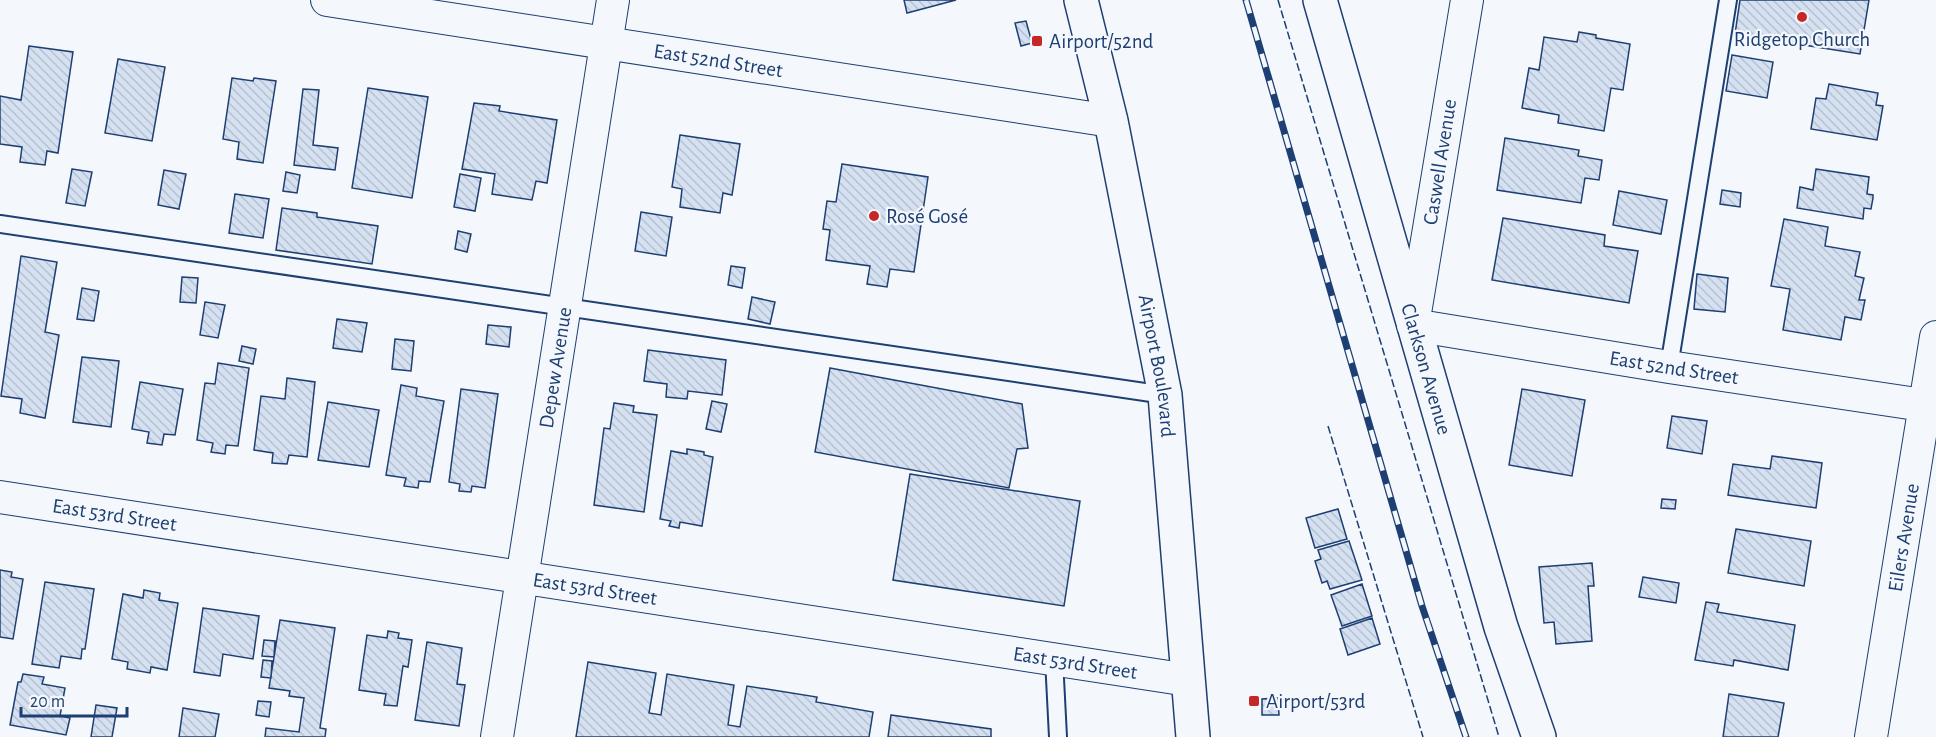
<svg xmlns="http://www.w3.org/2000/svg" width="1936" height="737" font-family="'Alegreya Sans',sans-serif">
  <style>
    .building { fill: url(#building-back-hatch); stroke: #1d3f73; stroke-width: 1.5 }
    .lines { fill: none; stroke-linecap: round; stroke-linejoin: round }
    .service-casing { stroke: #1d3f73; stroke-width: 20 }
    .minor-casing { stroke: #1d3f73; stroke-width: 34 }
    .tertiary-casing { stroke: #1d3f73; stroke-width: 36 }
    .primary-casing { stroke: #1d3f73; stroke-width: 36 }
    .service { stroke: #f4f7fb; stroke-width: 16 }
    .minor { stroke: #f4f7fb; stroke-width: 32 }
    .tertiary { stroke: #f4f7fb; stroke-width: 33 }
    .primary { stroke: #f4f7fb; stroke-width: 33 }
    .rail-casing { stroke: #1d3f73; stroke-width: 7 }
    .rail { stroke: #f4f7fb; stroke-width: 4.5; stroke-dasharray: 14; stroke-linecap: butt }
    .fence { stroke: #1d3f73; stroke-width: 1.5; stroke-dasharray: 8 3; stroke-linecap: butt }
    .poi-dot { fill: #c62828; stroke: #f4f7fb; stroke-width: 2 }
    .labels { text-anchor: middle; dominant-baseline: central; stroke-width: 4.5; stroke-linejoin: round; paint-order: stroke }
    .poi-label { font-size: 21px; fill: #1d3f73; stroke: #f4f7fb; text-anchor: start }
    .street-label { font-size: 21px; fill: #1d3f73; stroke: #f4f7fb }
  </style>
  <defs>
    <pattern id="building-back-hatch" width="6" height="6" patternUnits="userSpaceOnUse" patternTransform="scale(1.5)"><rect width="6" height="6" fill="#d5e0f0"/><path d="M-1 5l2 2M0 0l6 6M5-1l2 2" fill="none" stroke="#b6c1d1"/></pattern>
  </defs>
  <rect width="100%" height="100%" fill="#f4f7fb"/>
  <path class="building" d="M 904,0 L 956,0 L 907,13 Z
    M 1740,0 L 1869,0 L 1860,54 L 1735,34 Z
    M 1026,21 L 1032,43 L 1021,46 L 1015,23 Z
    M 1579,32 L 1596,35 L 1596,38 L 1630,44 L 1623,90 L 1611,88 L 1604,131 L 1558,123 L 1559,115 L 1522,108 L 1529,68 L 1539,70 L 1544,37 L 1577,42 Z
    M 29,46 L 73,52 L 58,153 L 47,151 L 45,165 L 20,162 L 22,147 L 0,144 L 0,96 L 21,100 Z
    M 1732,55 L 1773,62 L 1767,98 L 1726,91 Z
    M 118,59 L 165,67 L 152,141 L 105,133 Z
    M 232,78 L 253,81 L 254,78 L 276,81 L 263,163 L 237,159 L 239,142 L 223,139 Z
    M 1829,84 L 1878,93 L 1876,105 L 1883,106 L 1877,140 L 1811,129 L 1816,98 L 1826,99 Z
    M 368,88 L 428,97 L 412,198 L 352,188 Z
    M 303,89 L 319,90 L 313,145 L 338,148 L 335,170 L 294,165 Z
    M 474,103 L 500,106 L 499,111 L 557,120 L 547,183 L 536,181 L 532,200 L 492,194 L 495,174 L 462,169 Z
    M 680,135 L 740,144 L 732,195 L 723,193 L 720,213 L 680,207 L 682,189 L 672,187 Z
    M 1505,138 L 1579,150 L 1578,156 L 1602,160 L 1599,180 L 1585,178 L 1581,203 L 1497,190 Z
    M 842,164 L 928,177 L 914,272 L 890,269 L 887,287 L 867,284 L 870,266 L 826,260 L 830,230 L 823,229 L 827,201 L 836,202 Z
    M 72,169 L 92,172 L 85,206 L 66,203 Z
    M 1816,169 L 1869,177 L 1867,194 L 1873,195 L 1873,198 L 1871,209 L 1864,208 L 1863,219 L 1797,208 L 1800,187 L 1813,190 Z
    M 164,170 L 186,174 L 179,209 L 158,205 Z
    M 286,172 L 300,175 L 297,193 L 283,191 Z
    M 460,174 L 481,178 L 475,211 L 454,207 Z
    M 1722,190 L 1741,193 L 1740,207 L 1720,204 Z
    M 1619,191 L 1667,200 L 1661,234 L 1613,225 Z
    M 235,194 L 269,199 L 263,238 L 229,233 Z
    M 282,208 L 317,213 L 317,217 L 378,226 L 372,264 L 276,250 Z
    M 641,212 L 672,217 L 666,256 L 635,251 Z
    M 1503,218 L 1605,235 L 1604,246 L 1638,251 L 1629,303 L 1492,280 Z
    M 1784,219 L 1828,227 L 1825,246 L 1860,252 L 1855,276 L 1864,278 L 1859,300 L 1865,300 L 1861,320 L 1845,317 L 1841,340 L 1783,330 L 1790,289 L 1771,286 Z
    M 458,231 L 471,234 L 467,252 L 455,249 Z
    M 21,256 L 57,262 L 45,332 L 59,335 L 45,418 L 20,413 L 22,399 L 1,396 Z
    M 731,266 L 745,268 L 742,288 L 728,285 Z
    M 1697,274 L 1728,278 L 1725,312 L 1694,309 Z
    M 182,277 L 198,278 L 196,303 L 180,302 Z
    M 82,288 L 99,291 L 94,321 L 77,319 Z
    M 752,297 L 775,302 L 770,324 L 748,319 Z
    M 205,302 L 225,305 L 218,338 L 200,335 Z
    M 337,319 L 367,323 L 362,352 L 333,348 Z
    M 488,325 L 511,327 L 509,347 L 486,344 Z
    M 395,339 L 414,341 L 411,371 L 392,369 Z
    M 242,346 L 256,349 L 253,364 L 239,361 Z
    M 648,350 L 726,360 L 722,395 L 688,391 L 687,399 L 666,397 L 667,384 L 644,381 Z
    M 82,357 L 119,361 L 111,427 L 73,422 Z
    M 218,363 L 249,368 L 238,446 L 226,445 L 225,454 L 211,452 L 213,443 L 197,440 L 205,383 L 215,384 Z
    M 830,368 L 1022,404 L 1028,448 L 1017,449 L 1009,488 L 815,452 Z
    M 287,378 L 315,382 L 307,457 L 289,455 L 287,464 L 272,463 L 273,453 L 254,450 L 261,396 L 285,399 Z
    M 140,382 L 183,389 L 175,435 L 164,434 L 162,445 L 147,443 L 149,432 L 132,429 Z
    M 401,385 L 417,388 L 416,396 L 444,401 L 430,482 L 419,481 L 418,488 L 404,486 L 406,478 L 386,475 Z
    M 461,389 L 498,394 L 485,488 L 472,486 L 471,492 L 459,491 L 460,484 L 449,482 Z
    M 1522,389 L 1585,400 L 1572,476 L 1509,465 Z
    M 712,401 L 727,404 L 721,432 L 706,429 Z
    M 328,402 L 379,410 L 369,467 L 318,460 Z
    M 614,403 L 634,406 L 633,412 L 657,415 L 644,512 L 594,505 L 604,428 L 610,429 Z
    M 1672,416 L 1707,421 L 1702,454 L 1667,448 Z
    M 687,449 L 704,452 L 704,455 L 713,457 L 702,526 L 680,522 L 679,528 L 669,526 L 671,521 L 660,519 L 671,451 L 687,454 Z
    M 1772,456 L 1822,463 L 1816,508 L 1728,495 L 1733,464 L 1770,469 Z
    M 910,474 L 1080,501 L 1064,606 L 893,580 Z
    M 1662,499 L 1676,500 L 1675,509 L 1661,508 Z
    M 1338,509 L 1347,539 L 1315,548 L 1306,518 Z
    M 1736,529 L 1811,541 L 1804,586 L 1728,573 Z
    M 1349,541 L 1362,580 L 1330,589 L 1327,581 L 1322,583 L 1315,561 L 1321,559 L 1318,550 Z
    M 1592,563 L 1594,586 L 1588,586 L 1592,641 L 1556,644 L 1554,622 L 1544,623 L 1539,567 Z
    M 0,570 L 12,572 L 11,577 L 23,579 L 13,639 L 0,637 Z
    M 1643,577 L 1679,583 L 1676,603 L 1639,597 Z
    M 45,582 L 94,589 L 85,649 L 82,649 L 81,659 L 61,656 L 59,668 L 32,664 Z
    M 1362,584 L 1372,616 L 1342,626 L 1331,595 Z
    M 144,590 L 160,593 L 159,600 L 178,603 L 167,670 L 151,667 L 150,673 L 127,669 L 128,662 L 112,659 L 123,594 L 143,598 Z
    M 1706,602 L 1719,604 L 1717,612 L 1795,625 L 1788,670 L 1734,660 L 1733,666 L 1695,660 Z
    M 203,608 L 259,616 L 253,659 L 223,654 L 220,676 L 194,672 Z
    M 1372,618 L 1380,644 L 1348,655 L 1340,629 Z
    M 280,620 L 335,628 L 320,728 L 326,729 L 325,737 L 265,737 L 266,728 L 299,732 L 304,698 L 289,696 L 290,691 L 269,688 Z
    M 388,631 L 399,633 L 398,638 L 412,640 L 408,667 L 403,666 L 397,706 L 384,705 L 386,694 L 359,690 L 367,635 L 387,638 Z
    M 264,640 L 275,641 L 274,657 L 262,656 Z
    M 427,642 L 462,648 L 457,684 L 465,685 L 459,726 L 415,720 Z
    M 263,660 L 272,661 L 271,678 L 261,677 Z
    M 588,662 L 656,673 L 649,713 L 661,715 L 667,674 L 734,685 L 728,725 L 740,727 L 747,686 L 817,697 L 816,702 L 873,712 L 869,737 L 576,737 Z
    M 23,674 L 44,677 L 42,684 L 65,688 L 60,716 L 70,718 L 66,735 L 10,725 L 18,682 L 21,682 Z
    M 1729,694 L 1784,703 L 1778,737 L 1723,737 Z
    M 1278,698 L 1279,715 L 1262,715 L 1262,699 Z
    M 258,701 L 271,702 L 269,717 L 256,715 Z
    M 96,705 L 117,708 L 112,737 L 91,737 Z
    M 183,708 L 219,714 L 215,737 L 179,737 Z
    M 891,715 L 991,729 L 991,737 L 888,737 Z"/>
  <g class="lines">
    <g class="service-casing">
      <path id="service" d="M 0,224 L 1165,395
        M 1669,367 L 1728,0
        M 1054,659 L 1058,737"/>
    </g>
    <g class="minor-casing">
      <g id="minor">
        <path id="s1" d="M 327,0 L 1111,121"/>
        <path id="s2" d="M 1467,0 L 1413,325 L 1669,367 L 1936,407"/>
        <path id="s3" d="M 0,497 L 1188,680"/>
        <path id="s4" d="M 497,737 L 613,0"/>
        <path id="s5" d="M 1871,737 L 1936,337"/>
      </g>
    </g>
    <g class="tertiary-casing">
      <g id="tertiary">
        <path id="s6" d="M 1320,0 L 1501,627 L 1539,737"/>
      </g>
    </g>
    <g class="primary-casing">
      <g id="primary">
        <path id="s7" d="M 1081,0 L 1111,121 L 1165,395 L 1193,737"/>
      </g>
    </g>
    <use href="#service" class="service"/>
    <use href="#minor" class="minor"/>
    <use href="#tertiary" class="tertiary"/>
    <use href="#primary" class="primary"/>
    <g class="rail-casing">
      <path id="rail" d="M 1246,0 L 1422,606 L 1466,737"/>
    </g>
    <use href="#rail" class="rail"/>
    <path class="fence" d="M 1278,0 L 1499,737
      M 1328,426 L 1423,737"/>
  </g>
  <g class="poi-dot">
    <circle cx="1802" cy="17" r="6"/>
    <rect x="1031" y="35" width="12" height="12" rx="3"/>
    <circle cx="874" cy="216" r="6"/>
    <rect x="1248" y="695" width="12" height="12" rx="3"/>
  </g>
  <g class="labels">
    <g class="poi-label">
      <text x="1802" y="39" text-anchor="middle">Ridgetop Church</text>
      <text x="1049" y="41">Airport/52nd</text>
      <text x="886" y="216">Rosé Gosé</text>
      <text x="1266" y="701">Airport/53rd</text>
    </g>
    <g class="street-label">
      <text stroke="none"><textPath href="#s1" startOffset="396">East 52nd Street</textPath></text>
      <text transform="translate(1440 162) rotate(-81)">Caswell Avenue</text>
      <text stroke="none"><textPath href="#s7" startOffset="374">Airport Boulevard</textPath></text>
      <text stroke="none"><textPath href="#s2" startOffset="594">East 52nd Street</textPath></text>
      <text stroke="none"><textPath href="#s4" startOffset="374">Depew Avenue</textPath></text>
      <text stroke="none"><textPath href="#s6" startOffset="384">Clarkson Avenue</textPath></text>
      <text stroke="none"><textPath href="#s3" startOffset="116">East 53rd Street</textPath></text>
      <text stroke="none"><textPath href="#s5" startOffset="202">Eilers Avenue</textPath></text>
      <text stroke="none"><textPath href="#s3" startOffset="602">East 53rd Street</textPath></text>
      <text stroke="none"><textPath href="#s3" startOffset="1088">East 53rd Street</textPath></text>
    </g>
  </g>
  <path d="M21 707v9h106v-9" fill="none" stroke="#1d3f73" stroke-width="3"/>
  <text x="30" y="707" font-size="18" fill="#1d3f73" stroke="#f4f7fb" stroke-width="4.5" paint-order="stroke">20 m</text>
</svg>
